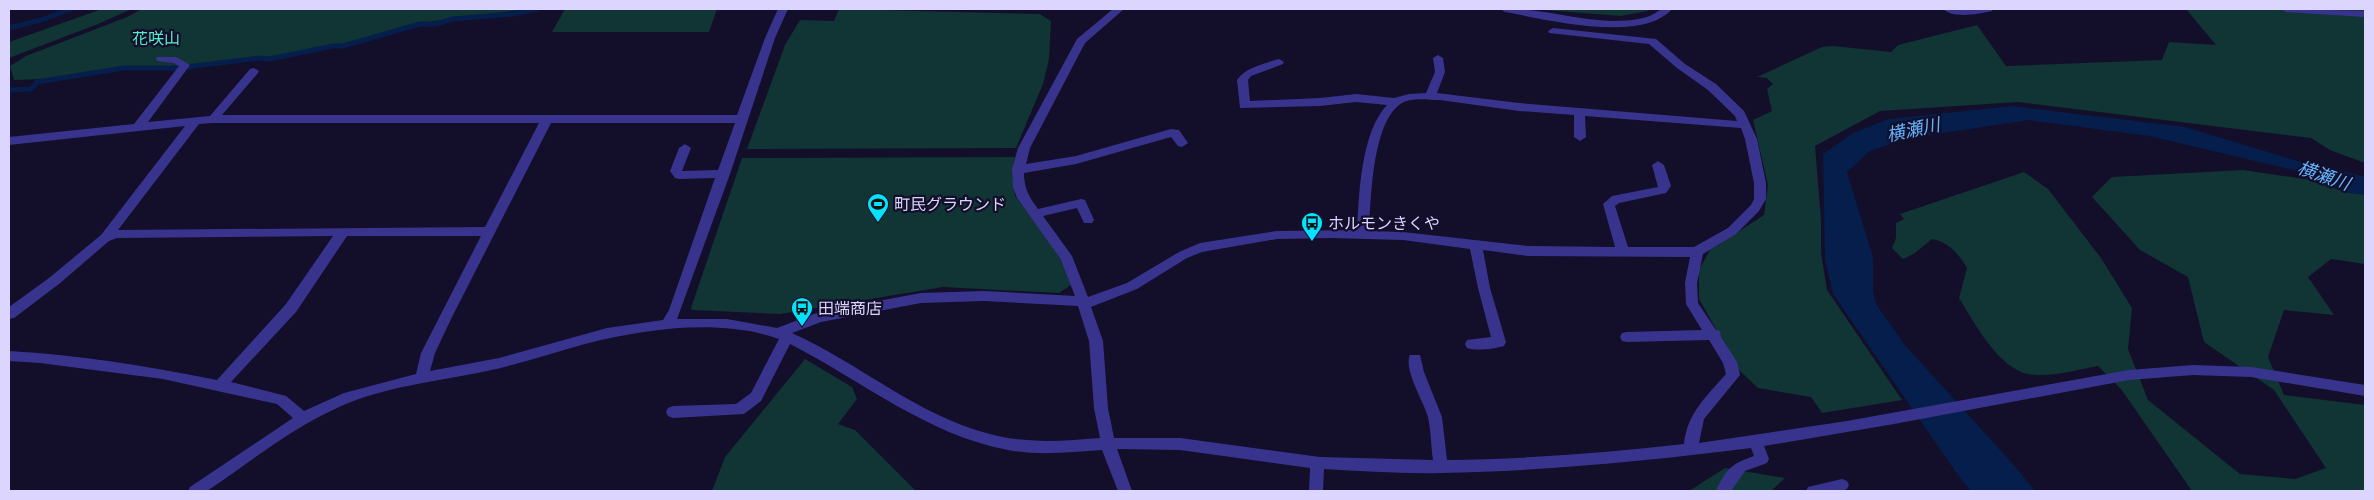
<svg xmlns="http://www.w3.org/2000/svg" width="2374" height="500" font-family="Ubuntu,'Noto Sans JP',sans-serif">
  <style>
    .green { fill: #103534 }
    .water { fill: #051e4b }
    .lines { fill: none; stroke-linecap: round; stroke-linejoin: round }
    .stream { stroke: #051e4b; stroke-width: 5 }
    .river { fill: #051e4b; fill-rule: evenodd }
    .minor { fill: #38348d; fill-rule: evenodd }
    .labels { text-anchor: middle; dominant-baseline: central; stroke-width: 4.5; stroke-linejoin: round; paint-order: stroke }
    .park-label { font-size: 16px; fill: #56ecc8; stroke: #130e2a }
    .poi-label { font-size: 16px; fill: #dcd6ff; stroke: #130e2a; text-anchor: start }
    .water-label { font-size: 18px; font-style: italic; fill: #64b6ff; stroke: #130e2a }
  </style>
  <rect width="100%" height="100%" fill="#130e2a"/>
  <path class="green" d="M 102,9 L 132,9 L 98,24 L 9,58 L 9,42 Z
    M 142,9 L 528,9 L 421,23 L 344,45 L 335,44 L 272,57 L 262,56 L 177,67 L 124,67 L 41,79 L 14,80 L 10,66 L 26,56 L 127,17 Z
    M 565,9 L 717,9 L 709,32 L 552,32 Z
    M 839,9 L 1040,14 L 1051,21 L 1049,59 L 1043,84 L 1016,148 L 747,149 L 785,45 L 800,20 L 834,21 Z
    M 1532,9 L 1649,9 L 1647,11 L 1621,16 Z
    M 2186,9 L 2365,9 L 2365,163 L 2330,150 L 2311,138 L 2018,102 L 1880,111 L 1815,146 L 1821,220 L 1821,253 L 1827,290 L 1902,400 L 1822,413 L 1811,397 L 1758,388 L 1739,370 L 1699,299 L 1699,270 L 1710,250 L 1764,215 L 1768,185 L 1753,120 L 1772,111 L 1767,89 L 1773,84 L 1767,78 L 1757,77 L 1822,47 L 1833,46 L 1891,52 L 1898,45 L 1977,25 L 2006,66 L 2162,60 L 2169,42 L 2216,45 Z
    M 1015,157 L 1012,171 L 1015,196 L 1057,251 L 1071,285 L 1059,293 L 943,287 L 780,314 L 692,310 L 691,308 L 742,158 Z
    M 2243,170 L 2365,188 L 2365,264 L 2331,259 L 2308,277 L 2334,315 L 2284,310 L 2268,357 L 2284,395 L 2365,405 L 2365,491 L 2192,491 L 2121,389 L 2098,366 C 2076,370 2050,378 2028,374 C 1998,368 1974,322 1959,298 L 1967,268 C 1959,254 1948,242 1932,239 L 1915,253 L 1903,259 L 1892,248 L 1896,238 L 1896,223 L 1904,219 L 1900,214 L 2024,172 L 2048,189 L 2101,258 L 2132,308 L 2128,349 L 2148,400 L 2240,474 L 2295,479 L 2326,468 L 2274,390 L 2204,342 L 2188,277 L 2140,250 L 2092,197 L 2112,177 Z
    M 805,359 L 852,387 L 857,399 L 838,424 L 855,430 L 916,491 L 712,491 L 725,457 Z
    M 1725,468 L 1785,478 L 1771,491 L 1689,491 Z"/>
  <path class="water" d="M 2012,106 L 2185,127 L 2351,177 L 2365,179 L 2365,187 L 2149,136 L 2029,120 L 1910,138 L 1870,151 L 1847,172 L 1873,257 L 1873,291 L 1876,304 L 1904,344 L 2013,464 L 2035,491 L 1971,491 L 1960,478 L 1833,294 L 1825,260 L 1823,154 L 1853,133 L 1889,119 Z"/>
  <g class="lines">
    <path class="stream" d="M 9,28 L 41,20 L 71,9
      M 9,90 L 31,89 L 37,82 L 124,68 L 178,68 L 261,58 L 270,59 L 333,46 L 343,46 L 420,24 L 436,24 L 453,19 L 514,14 L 537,9"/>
    <path class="river" d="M 2313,162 L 2365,177 L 2365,195 L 2348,193 L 2303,178 L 2299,171 L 2303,164 Z"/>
    <path class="minor" d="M 778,9 L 788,9 L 775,38 L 730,174 L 677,319 L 727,319 L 777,328 L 819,312 L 921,293 L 984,291 L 1075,296 L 1060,258 L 1017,198 L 1013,187 L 1012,169 L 1018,148 L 1077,39 L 1113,9 L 1124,9 L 1085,43 L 1030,148 L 1026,164 L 1076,156 L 1171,129 L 1179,130 L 1188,143 L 1182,147 L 1178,146 L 1171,137 L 1076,164 L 1024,173 C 1024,188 1029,197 1038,209 L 1081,199 L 1085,200 L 1094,220 L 1092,223 L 1084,223 L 1077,208 L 1043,216 L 1072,256 L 1088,297 L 1127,283 L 1179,252 L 1200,243 L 1277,231 L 1357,230 C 1359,194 1361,132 1387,105 L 1356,102 L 1320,106 L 1240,108 L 1237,80 C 1245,68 1261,65 1275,60 L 1279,59 L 1284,62 L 1283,64 L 1251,76 L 1248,80 L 1250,101 L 1320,98 L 1356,94 L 1394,98 L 1409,94 L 1426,93 L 1435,72 L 1433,58 L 1438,55 L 1443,58 L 1445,72 L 1437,93 L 1519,103 L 1737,121 L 1735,116 L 1708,90 L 1677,68 L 1649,44 L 1549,33 L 1548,31 L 1553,28 L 1656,39 L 1685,64 L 1716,84 L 1744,111 L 1757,139 L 1766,183 L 1766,199 L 1759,211 L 1736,234 L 1703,254 L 1697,283 L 1698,303 L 1716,330 L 1720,331 L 1721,337 L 1737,362 L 1740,375 L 1704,419 L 1699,443 L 1847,421 L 2129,370 L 2193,365 L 2251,367 L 2365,385 L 2365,396 L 2251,377 L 2193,375 L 2129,380 L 1894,424 L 1764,446 L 1769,459 L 1767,463 L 1745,471 L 1731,491 L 1716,491 C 1726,469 1731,464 1754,456 L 1751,448 C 1648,461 1544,471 1441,473 C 1403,474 1363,471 1324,469 L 1323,491 L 1309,491 L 1310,468 L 1180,450 L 1117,449 L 1132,491 L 1118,491 L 1102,450 C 1071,452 1039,456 1008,450 C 927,435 861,380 790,344 L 761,401 L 744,414 L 673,418 L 668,416 L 666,412 L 668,408 L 673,406 L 736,404 L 751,393 L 779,339 C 720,318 644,329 585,344 C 552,353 520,364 487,371 C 436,382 384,386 337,408 C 290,429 249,463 207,491 L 188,491 L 190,487 L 293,418 L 277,404 L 163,379 L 40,363 L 9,361 L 9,351 C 79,355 148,366 217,380 L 286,304 L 333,236 L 117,238 L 109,241 L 59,284 L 14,318 L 9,319 L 9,307 L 49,278 L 101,235 L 185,126 L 9,145 L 9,137 L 134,124 L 179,66 L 174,63 L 157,61 L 156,59 L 157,57 L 176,57 L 190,65 L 148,122 L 210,116 L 250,69 L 254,68 L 259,71 L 258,73 L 222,115 L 737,115 L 765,38 ZM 1440,100 L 1519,111 L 1574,115 L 1574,137 L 1580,141 L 1586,137 L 1585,116 L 1741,128 L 1745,139 L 1754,183 L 1754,199 L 1751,205 L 1728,228 L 1694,247 L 1628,247 L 1615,206 L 1619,203 L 1666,193 L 1671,186 L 1664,165 L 1658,161 L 1652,165 L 1658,187 L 1612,196 L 1603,204 L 1615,247 L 1528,246 L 1403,232 L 1369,231 C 1371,199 1372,121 1402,103 C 1412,97 1429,100 1440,100 ZM 213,123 L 539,123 L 485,227 L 118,230 L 199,124 ZM 551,123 L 735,123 L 718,170 L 682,171 L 691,148 L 685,144 L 679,148 L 670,171 L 675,178 L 679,179 L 715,178 L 669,310 L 663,320 L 607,328 L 499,358 L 430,371 L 435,353 L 451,319 ZM 347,236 L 481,236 L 421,353 L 416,374 L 344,393 L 304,411 L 286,396 L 231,382 L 296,312 ZM 1331,238 L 1403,240 L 1470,249 L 1478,288 L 1491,337 L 1467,340 L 1465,344 L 1467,348 C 1477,351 1494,349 1504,346 L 1506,342 L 1490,288 L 1483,250 L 1528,256 L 1690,257 L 1685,283 L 1686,304 L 1702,330 L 1627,332 L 1622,333 L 1620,337 L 1622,341 L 1627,342 L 1709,340 L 1723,363 L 1726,374 C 1707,396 1687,413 1684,444 C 1605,453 1527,459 1447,460 L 1442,417 L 1424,372 L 1420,355 L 1410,355 C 1403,369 1424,402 1428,417 C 1431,431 1431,446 1433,460 L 1320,457 L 1180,438 L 1114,438 L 1108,408 L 1103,341 L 1091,307 L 1137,289 L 1187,258 L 1202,252 L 1277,239 ZM 984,301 L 1078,306 L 1089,341 L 1094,408 L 1100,438 C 1063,441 1026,444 990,434 C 918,416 859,363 792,333 L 821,322 L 921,303 Z
      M 1500,9 C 1537,7 1575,20 1612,21 C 1624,21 1636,20 1647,17 C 1659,13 1657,8 1672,9 C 1642,44 1545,19 1505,12 Z
      M 1943,9 L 1993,9 L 1992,11 C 1978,14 1954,19 1943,9 Z
      M 2281,9 L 2365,11 L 2365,17 L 2286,12 Z
      M 1842,479 L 1847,481 L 1849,485 L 1847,489 L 1842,491 L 1806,491 L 1808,487 Z"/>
  </g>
  <defs>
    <g id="stadium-pin" transform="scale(1.125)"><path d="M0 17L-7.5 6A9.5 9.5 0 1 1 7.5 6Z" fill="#02e3ff" stroke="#130e2a"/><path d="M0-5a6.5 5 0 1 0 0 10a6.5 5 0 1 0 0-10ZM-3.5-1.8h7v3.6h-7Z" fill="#111"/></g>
    <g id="bus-pin" transform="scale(1.125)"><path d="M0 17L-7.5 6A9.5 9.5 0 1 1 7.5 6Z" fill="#02e3ff" stroke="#130e2a"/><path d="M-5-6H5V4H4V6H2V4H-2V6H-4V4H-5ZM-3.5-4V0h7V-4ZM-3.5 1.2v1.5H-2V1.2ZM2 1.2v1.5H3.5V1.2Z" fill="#111"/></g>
  </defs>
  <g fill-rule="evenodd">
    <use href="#stadium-pin" x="878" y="204"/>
    <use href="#bus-pin" x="1312" y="223"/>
    <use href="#bus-pin" x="802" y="308"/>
  </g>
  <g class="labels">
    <g class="park-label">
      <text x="156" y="38">花咲山</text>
    </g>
    <g class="poi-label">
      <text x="894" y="204">町民グラウンド</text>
      <text x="1328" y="223">ホルモンきくや</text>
      <text x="818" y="308">田端商店</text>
    </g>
    <g class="water-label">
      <text transform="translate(1913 129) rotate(-12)">横瀬川</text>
      <text transform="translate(2324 175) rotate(19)">横瀬川</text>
    </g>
  </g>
  <rect width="2374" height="500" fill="none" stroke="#dcd6ff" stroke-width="20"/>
</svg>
